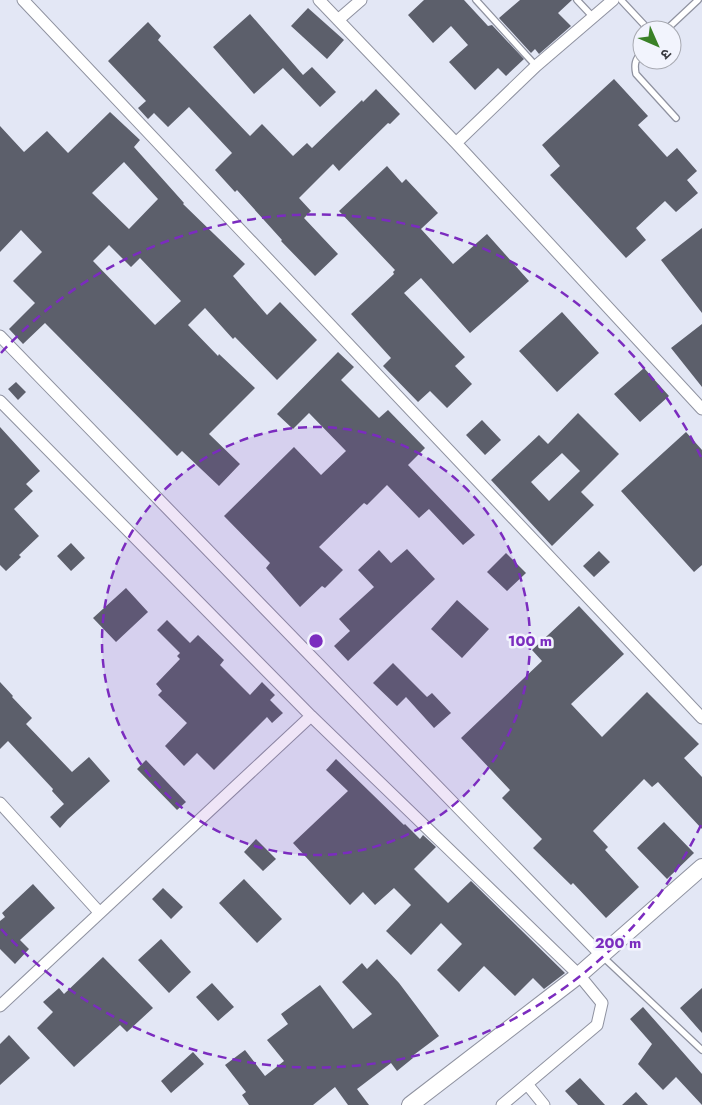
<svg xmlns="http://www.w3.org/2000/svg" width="702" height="1105" font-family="Jost,'Noto Sans Devanagari',sans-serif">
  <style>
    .building { fill: #5c5f6b; fill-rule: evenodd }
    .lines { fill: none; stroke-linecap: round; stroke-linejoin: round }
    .lane-casing { stroke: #8f92a0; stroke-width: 8 }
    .street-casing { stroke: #8f92a0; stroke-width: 13 }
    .secondary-casing { stroke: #8f92a0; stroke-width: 18 }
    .lane { stroke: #fff; stroke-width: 5.5 }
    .street { stroke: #fff; stroke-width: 11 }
    .secondary { stroke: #fff; stroke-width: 16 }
    .ring { fill: none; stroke: #7b2cbf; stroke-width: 2.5; stroke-dasharray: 9 6 }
    .centre { fill: #7b2cbf; stroke: #f2f4fd; stroke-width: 2.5 }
    .ring-label { font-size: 15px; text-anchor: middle; font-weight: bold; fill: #7b2cbf; stroke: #f2f4fd; stroke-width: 5; stroke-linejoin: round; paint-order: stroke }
  </style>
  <rect width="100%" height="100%" fill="#e3e7f5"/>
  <path class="building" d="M 424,0 L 464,0 L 488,26 L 492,25 L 524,59 L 506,76 L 498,68 L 475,90 L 449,62 L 468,45 L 451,26 L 433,43 L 408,15 Z
    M 520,0 L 572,0 L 558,13 L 571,26 L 539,54 L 535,49 L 531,53 L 499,18 Z
    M 308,8 L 344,40 L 327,59 L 291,26 Z
    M 250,14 L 303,75 L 312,67 L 336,92 L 320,107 L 283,68 L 254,94 L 213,47 Z
    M 148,22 L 161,36 L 158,40 L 250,136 L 262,124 L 293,156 L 307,143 L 312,148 L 362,100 L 363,102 L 376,89 L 400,114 L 390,124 L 388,123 L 339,171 L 333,164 L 299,198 L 311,211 L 304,218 L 338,254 L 315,276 L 281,241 L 282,240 L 237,190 L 235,192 L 215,170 L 232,153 L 189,107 L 168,127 L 154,113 L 148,119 L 138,108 L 146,101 L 108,61 Z
    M 614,79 L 648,116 L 638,125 L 667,157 L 677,148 L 697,171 L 687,180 L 698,193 L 676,212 L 665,201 L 636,228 L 646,240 L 626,258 L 550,175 L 560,166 L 542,145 Z
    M 110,112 L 140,140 L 134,147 L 184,203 L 183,204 L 245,264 L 233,276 L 267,315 L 280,302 L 317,340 L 277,380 L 235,337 L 233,339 L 205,308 L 188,325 L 218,356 L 219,354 L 255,388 L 209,434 L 240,464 L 219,486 L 182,451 L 177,456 L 45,323 L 23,344 L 9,329 L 35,303 L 13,281 L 42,252 L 21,230 L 0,252 L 0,126 L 24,152 L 47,131 L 68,153 ZM 124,162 L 158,199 L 129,229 L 92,193 ZM 109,245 L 131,267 L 140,258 L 181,301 L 155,325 L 93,261 Z
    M 387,166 L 402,183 L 406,179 L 438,213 L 421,229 L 453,264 L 487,234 L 529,281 L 470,333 L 421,278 L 404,293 L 465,357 L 455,366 L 472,384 L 447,408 L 430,391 L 418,402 L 383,366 L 391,358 L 351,314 L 394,274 L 393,272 L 395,270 L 339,211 Z
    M 702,228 L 702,313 L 661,260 Z
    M 562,312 L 599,353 L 557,392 L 519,351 Z
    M 702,324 L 702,387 L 671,348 Z
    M 338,352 L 354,367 L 341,380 L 379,418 L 388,410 L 425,448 L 408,465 L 475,535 L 463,545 L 429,509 L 419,518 L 387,485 L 367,505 L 364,503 L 319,547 L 343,570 L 325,588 L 322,586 L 300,607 L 266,568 L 270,563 L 224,516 L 294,447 L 321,475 L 346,451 L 309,413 L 293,429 L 277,414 Z
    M 644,368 L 669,396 L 640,422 L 614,394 Z
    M 16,382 L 26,392 L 18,400 L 8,389 Z
    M 578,413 L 619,454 L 581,492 L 594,505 L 552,546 L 491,480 L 539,435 L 548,444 ZM 562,453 L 580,471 L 549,501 L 531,482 Z
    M 482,420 L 501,440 L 485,455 L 466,435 Z
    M 0,427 L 40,471 L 26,484 L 33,491 L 14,509 L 39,536 L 19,555 L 21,557 L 6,571 L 0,565 Z
    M 686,432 L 702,450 L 702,565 L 694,572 L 621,491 Z
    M 71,543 L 85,558 L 71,571 L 57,556 Z
    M 407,549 L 435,579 L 348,661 L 334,646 L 350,631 L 339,619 L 374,587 L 358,570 L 379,550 L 391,563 Z
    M 599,551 L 610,562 L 594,577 L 583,566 Z
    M 506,553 L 526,573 L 507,591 L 487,572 Z
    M 126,588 L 148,612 L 116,642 L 93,618 Z
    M 457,600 L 489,629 L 462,658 L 431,629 Z
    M 579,606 L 624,654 L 571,704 L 602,737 L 647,692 L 699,744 L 684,758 L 702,777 L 702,829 L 658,782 L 652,787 L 644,779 L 593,831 L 608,847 L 605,850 L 639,887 L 606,918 L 573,883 L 571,885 L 533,848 L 542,839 L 502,798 L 510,790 L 461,738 L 542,661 L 532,650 Z
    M 167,620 L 190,643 L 198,635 L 224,660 L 220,665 L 250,695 L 262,682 L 275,695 L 270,700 L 283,713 L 272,723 L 267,717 L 214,770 L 197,753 L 184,766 L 165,746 L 187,723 L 158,695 L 162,691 L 156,684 L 180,659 L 177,656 L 180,653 L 157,630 Z
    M 393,663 L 427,697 L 432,693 L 451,713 L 434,728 L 406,697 L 397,706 L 373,683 Z
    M 0,682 L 13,696 L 12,697 L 32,718 L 26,724 L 72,772 L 89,757 L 110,781 L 68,819 L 60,828 L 50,817 L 64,804 L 52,791 L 53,789 L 8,741 L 0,749 Z
    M 336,759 L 404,825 L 405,824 L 420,839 L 423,835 L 436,847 L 414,869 L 448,903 L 471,881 L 565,973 L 544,989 L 533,978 L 515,996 L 484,966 L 459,992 L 437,970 L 462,944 L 441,923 L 411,955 L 386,931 L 411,905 L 394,888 L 375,905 L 363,892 L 350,905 L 293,843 L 348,791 L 326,770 Z
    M 146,760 L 186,802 L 177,810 L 137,769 Z
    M 664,822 L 694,853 L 667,879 L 637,848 Z
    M 256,839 L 276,859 L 263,871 L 244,852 Z
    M 244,879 L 282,919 L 257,943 L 219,903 Z
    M 33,884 L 55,908 L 20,940 L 29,949 L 15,964 L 0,949 L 0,921 L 5,917 L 2,913 Z
    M 163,888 L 183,907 L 171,919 L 152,899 Z
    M 161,939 L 191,972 L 169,993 L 138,960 Z
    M 103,957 L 153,1008 L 127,1032 L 120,1025 L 74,1067 L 37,1028 L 53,1012 L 43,1002 L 59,988 L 64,994 Z
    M 377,959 L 399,983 L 439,1036 L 411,1057 L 413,1058 L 397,1071 L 391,1063 L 357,1089 L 369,1105 L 348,1105 L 335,1087 L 313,1105 L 249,1105 L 242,1095 L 246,1092 L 225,1065 L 245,1050 L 265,1076 L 284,1061 L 267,1040 L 288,1024 L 281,1014 L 320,985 L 353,1029 L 372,1014 L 342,982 L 362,963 L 367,969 Z
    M 212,983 L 234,1007 L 218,1021 L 196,997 Z
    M 702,988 L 702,1033 L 680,1008 Z
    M 643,1007 L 702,1074 L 702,1105 L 676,1077 L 663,1090 L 638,1064 L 652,1044 L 630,1019 Z
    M 9,1035 L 30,1058 L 0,1085 L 0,1044 Z
    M 193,1052 L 204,1064 L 171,1093 L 161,1081 Z
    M 580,1078 L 605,1105 L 578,1105 L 565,1091 Z
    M 636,1092 L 648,1105 L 622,1105 Z"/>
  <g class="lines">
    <g class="lane-casing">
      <path id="lane" d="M 476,0 L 536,66
        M 577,0 L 593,17
        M 621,0 L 649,30
        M 666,30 L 698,0
        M 642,52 C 635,59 634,65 636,74 L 676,118
        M 602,956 L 702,1050"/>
    </g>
    <g class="street-casing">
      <path id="street" d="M 23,0 L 702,718
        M 319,0 L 456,143 L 702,409
        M 338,20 L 361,0
        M 456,143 L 536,66 L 613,0
        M 0,336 L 602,956
        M 0,401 L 311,716 L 579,975 L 602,1003 L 597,1025 L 502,1105
        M 0,803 L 99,912
        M 0,1006 L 311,716
        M 527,1084 L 544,1105"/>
    </g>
    <g class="secondary-casing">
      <path id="secondary" d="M 410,1105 L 579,975 L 702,867"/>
    </g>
    <use href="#lane" class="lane"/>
    <use href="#street" class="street"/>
    <use href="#secondary" class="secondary"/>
  </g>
  <circle cx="316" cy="641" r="214" fill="#7b2cbf" fill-opacity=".12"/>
  <g class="ring">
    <circle cx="316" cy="641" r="214"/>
    <path d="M701 825A427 427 0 0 1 1 929M1 353A427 427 0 0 1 701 457"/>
  </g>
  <circle cx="316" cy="641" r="8" class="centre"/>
  <g class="ring-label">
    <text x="530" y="646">100 m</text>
    <text x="618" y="948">200 m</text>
  </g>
  <g transform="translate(657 45) rotate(135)"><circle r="24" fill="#f2f4fd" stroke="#a8aab2"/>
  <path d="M0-4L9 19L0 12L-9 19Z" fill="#3a8127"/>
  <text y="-8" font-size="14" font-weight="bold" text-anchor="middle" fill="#3a3b41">उ</text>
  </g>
</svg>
